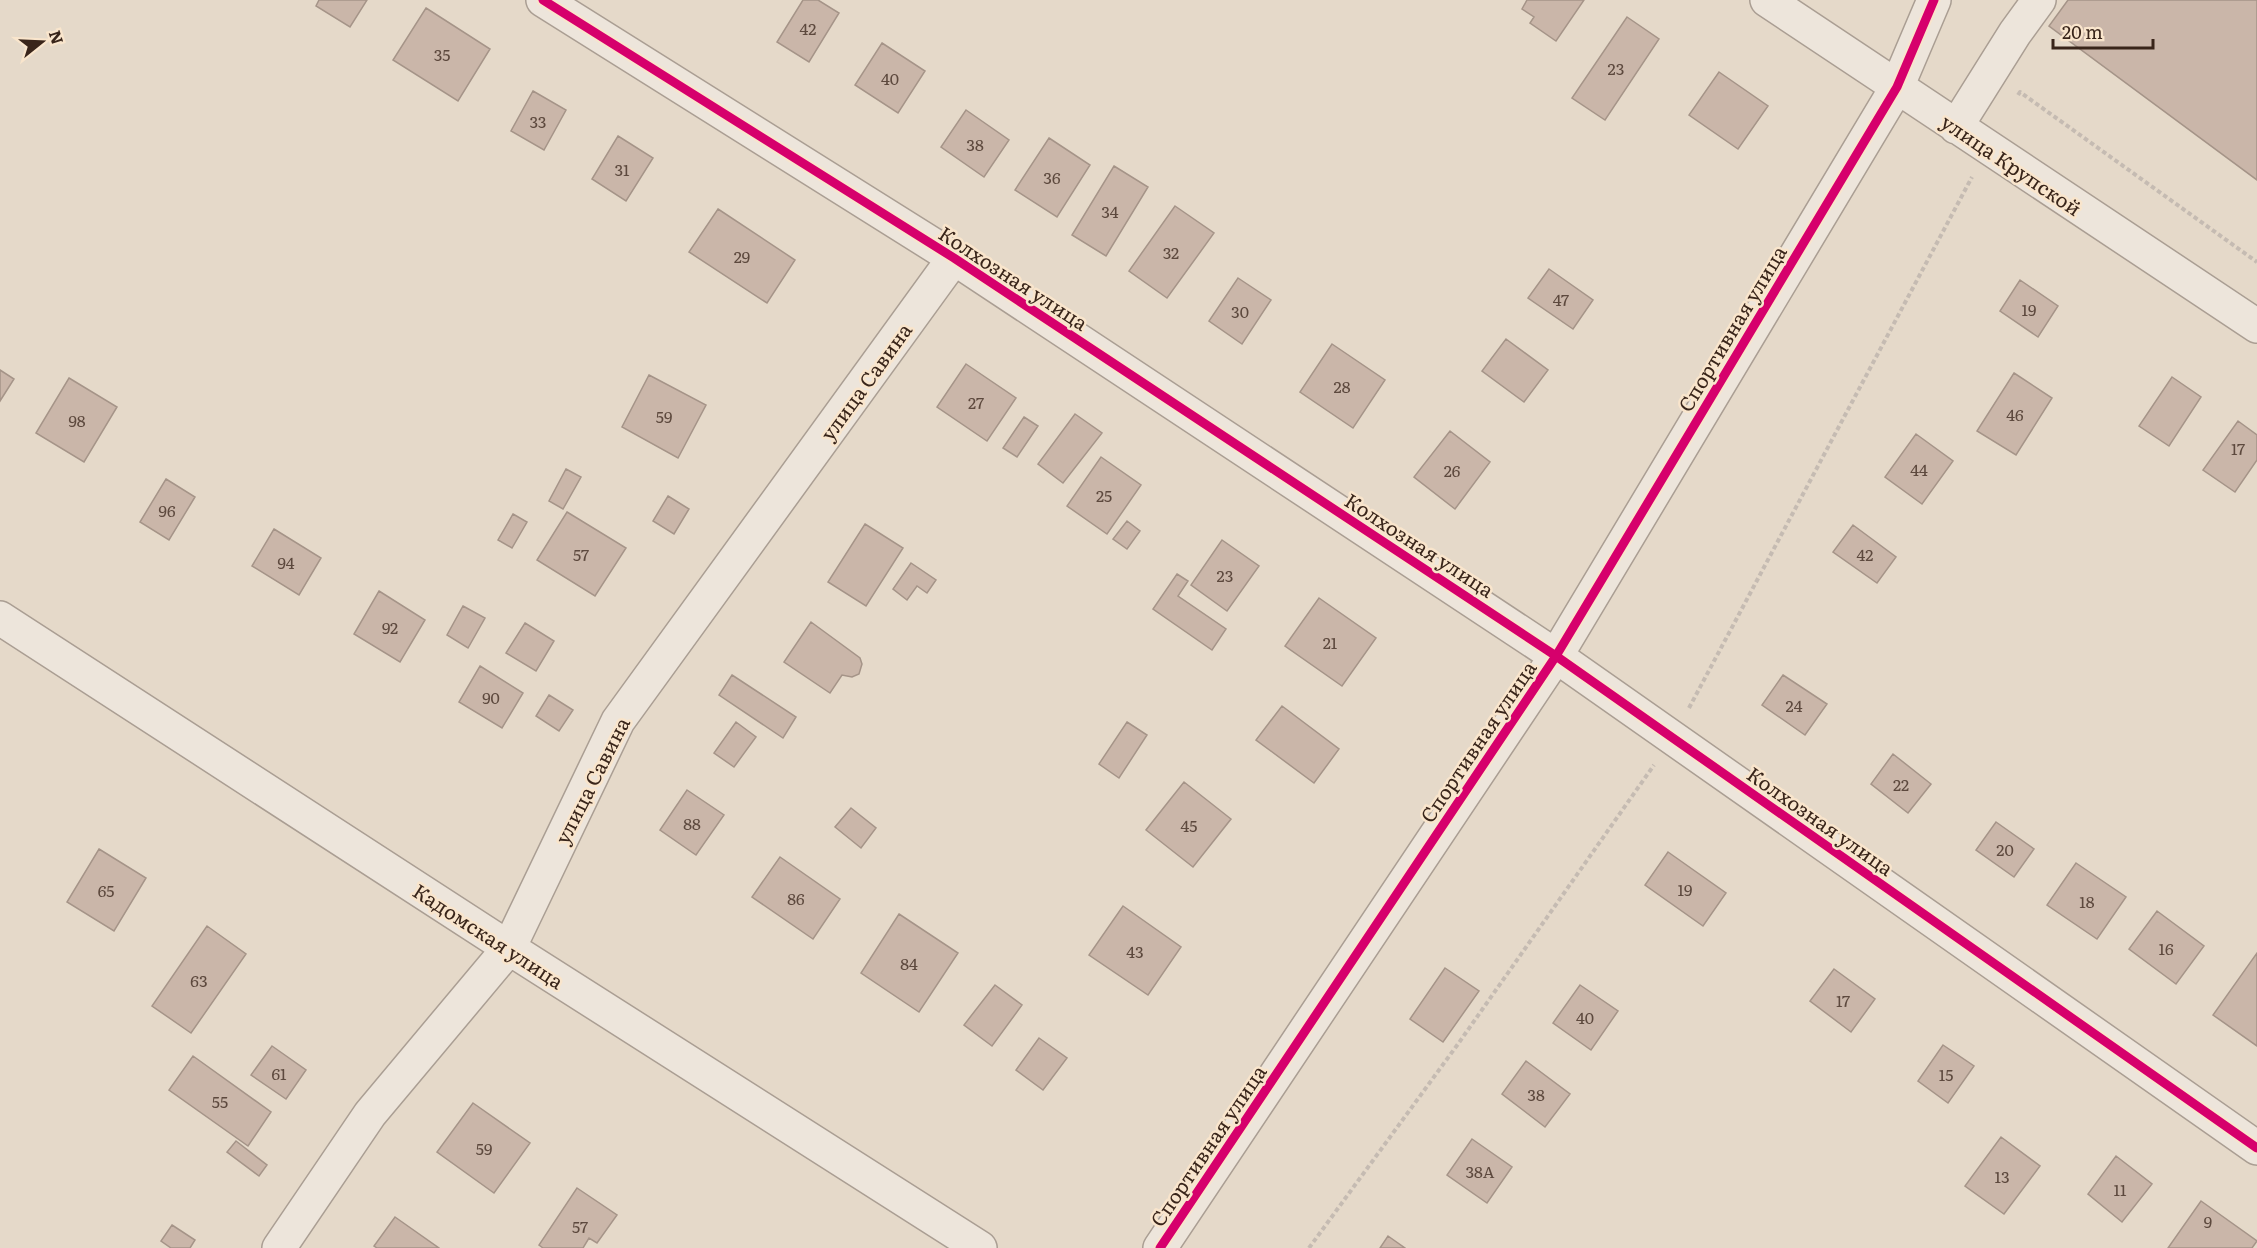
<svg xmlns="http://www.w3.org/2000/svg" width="2257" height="1248" font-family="Literata,serif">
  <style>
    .building { fill: #cab6a9; stroke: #a59488; stroke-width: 1.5 }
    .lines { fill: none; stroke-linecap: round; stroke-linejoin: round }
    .minor-casing { stroke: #aa9e93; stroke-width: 36 }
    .path { stroke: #c5bbb2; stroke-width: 4; stroke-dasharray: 4.5 3; stroke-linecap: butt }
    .minor { stroke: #ede5db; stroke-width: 33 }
    .cycleway-casing { stroke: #f9e5cc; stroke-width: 13 }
    .cycleway { stroke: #d6006c; stroke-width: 9 }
    .labels { text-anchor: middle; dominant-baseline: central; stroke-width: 5; stroke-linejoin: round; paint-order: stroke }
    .number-label { font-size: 16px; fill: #5d493e }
    .street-label { font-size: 20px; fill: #39251a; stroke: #f9e5cc }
  </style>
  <rect width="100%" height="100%" fill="#e5d9c9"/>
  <path class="building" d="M 319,0 L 367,0 L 350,27 L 316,6 Z
    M 803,0 L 818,0 L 839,13 L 809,62 L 777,42 Z
    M 1527,0 L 1584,0 L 1556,41 L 1530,23 L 1534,17 L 1522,9 Z
    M 2068,0 L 2257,0 L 2257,180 L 2049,26 Z
    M 426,8 L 490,49 L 458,101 L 393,60 Z
    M 1627,17 L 1659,39 L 1605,120 L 1572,98 Z
    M 882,43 L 925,71 L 898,113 L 855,85 Z
    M 1719,72 L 1768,106 L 1738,149 L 1689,115 Z
    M 533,91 L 566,110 L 544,150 L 511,131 Z
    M 966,110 L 1009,140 L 984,177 L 941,147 Z
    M 618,136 L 653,158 L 626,201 L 592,179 Z
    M 1049,138 L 1090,165 L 1057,217 L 1015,190 Z
    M 1114,166 L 1148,187 L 1106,256 L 1072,235 Z
    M 1175,206 L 1214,233 L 1167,298 L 1129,271 Z
    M 718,209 L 795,260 L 767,303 L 689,252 Z
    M 1549,269 L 1593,300 L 1573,329 L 1528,298 Z
    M 1238,278 L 1271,300 L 1242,344 L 1209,321 Z
    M 2020,280 L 2058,306 L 2038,337 L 2000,311 Z
    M 1506,339 L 1548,370 L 1524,402 L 1482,371 Z
    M 1332,344 L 1385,380 L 1353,428 L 1300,392 Z
    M 966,364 L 1016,398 L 987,441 L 937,407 Z
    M 0,370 L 14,379 L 0,401 Z
    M 2014,373 L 2052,398 L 2016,455 L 1977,431 Z
    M 649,375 L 706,405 L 678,458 L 622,427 Z
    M 2172,377 L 2201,397 L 2169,446 L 2139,426 Z
    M 69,378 L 117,407 L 84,462 L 36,433 Z
    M 1075,414 L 1102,433 L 1063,483 L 1038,464 Z
    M 1024,417 L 1038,426 L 1017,457 L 1003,448 Z
    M 2238,421 L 2257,435 L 2257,460 L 2235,492 L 2203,470 Z
    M 1450,431 L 1490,462 L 1455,509 L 1414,477 Z
    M 1916,434 L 1953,461 L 1922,504 L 1885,477 Z
    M 1101,457 L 1141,485 L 1107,534 L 1067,506 Z
    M 566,469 L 581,477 L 563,509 L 549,501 Z
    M 166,479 L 195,497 L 169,540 L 140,522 Z
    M 668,496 L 689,509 L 674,534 L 653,521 Z
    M 567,512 L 626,548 L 595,596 L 537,560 Z
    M 513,514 L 527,522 L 512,548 L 498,540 Z
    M 1127,521 L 1140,531 L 1127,549 L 1113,539 Z
    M 865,524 L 903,548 L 866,606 L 828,582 Z
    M 1853,525 L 1896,557 L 1877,583 L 1833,552 Z
    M 274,529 L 321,558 L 299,595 L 252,566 Z
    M 1222,540 L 1259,566 L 1227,611 L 1191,585 Z
    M 911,563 L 936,580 L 927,593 L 917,586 L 907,600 L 893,589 Z
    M 1177,574 L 1188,581 L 1178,596 L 1226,629 L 1212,650 L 1153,609 Z
    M 379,591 L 425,620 L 400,662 L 354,634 Z
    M 1319,598 L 1376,638 L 1342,686 L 1285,646 Z
    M 463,606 L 485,618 L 468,648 L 447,635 Z
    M 811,622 L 860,658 L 862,664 L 859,674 L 852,677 L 842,675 L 830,693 L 784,662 Z
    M 525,623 L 554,641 L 536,671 L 506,653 Z
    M 480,666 L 523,693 L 502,728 L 459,702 Z
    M 732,675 L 796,717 L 783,738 L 719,695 Z
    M 1783,675 L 1827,704 L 1805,735 L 1762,705 Z
    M 549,695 L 573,710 L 559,731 L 536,716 Z
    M 1282,706 L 1339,749 L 1314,783 L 1256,740 Z
    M 736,722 L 756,737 L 734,767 L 714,753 Z
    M 1127,722 L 1147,735 L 1119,778 L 1099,764 Z
    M 1893,754 L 1931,784 L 1908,813 L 1871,784 Z
    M 1184,782 L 1231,819 L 1193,867 L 1146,830 Z
    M 687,790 L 724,815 L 696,855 L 660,830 Z
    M 851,808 L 876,828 L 861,848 L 835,827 Z
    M 1996,822 L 2034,849 L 2014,877 L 1976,850 Z
    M 99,849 L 146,878 L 114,931 L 67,902 Z
    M 1668,852 L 1726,893 L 1703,926 L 1645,885 Z
    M 780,857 L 840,899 L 813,939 L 752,897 Z
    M 2076,863 L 2126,897 L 2097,939 L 2047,905 Z
    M 1123,906 L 1181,947 L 1148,995 L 1089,955 Z
    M 2157,911 L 2204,946 L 2176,984 L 2129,949 Z
    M 899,914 L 958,953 L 919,1012 L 861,973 Z
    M 207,926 L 246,954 L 191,1033 L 152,1006 Z
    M 2257,953 L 2257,1046 L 2213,1015 Z
    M 1445,968 L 1479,991 L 1443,1042 L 1410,1019 Z
    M 1834,969 L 1875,999 L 1851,1032 L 1810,1001 Z
    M 995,985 L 1022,1005 L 992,1046 L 964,1025 Z
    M 1580,985 L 1618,1011 L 1591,1050 L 1553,1023 Z
    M 1039,1038 L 1067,1058 L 1043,1090 L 1016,1070 Z
    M 1943,1045 L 1974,1066 L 1948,1103 L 1918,1081 Z
    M 272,1046 L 306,1070 L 286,1099 L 251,1075 Z
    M 193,1056 L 271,1112 L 248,1146 L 169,1090 Z
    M 1526,1061 L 1570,1094 L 1545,1127 L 1502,1094 Z
    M 473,1103 L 530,1143 L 494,1193 L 437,1152 Z
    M 2001,1137 L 2040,1166 L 2004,1214 L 1965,1186 Z
    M 1472,1139 L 1512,1167 L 1487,1203 L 1447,1175 Z
    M 236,1141 L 267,1165 L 259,1176 L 227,1152 Z
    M 2116,1156 L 2152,1184 L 2122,1222 L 2088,1194 Z
    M 577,1188 L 617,1215 L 597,1243 L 589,1238 L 583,1248 L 543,1248 L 539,1245 Z
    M 2201,1201 L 2257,1241 L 2252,1248 L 2168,1248 Z
    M 395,1217 L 439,1248 L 377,1248 L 374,1246 Z
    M 172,1225 L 195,1240 L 190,1248 L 171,1248 L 161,1241 Z
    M 1388,1236 L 1405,1248 L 1380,1248 Z"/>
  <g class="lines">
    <g class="minor-casing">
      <path id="minor" d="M 543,0 L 954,258 L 1556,656 L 2257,1148
        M 1767,0 L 2257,326
        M 1956,127 L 2015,33 L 2039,0
        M 0,618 L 509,948 L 980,1248
        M 279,1248 L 370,1114 L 509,948 L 618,721 L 954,258
        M 1160,1248 L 1556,656 L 1897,87 L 1934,0"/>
    </g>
    <path class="path" d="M 2018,95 L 2020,92 L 2257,262
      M 1689,708 L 1972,177
      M 1309,1248 L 1458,1044 L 1654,765"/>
    <use href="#minor" class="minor"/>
    <g class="cycleway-casing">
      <path id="cycleway" d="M 543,0 L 954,258 L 1556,656 L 2257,1148
        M 1160,1248 L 1556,656 L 1897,87 L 1934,0"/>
    </g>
    <use href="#cycleway" class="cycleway"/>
  </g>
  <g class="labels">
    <g class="number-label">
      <text x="808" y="28">42</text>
      <text x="442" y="54">35</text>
      <text x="1616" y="68">23</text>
      <text x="890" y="78">40</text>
      <text x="538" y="121">33</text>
      <text x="975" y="144">38</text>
      <text x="622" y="169">31</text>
      <text x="1052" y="177">36</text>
      <text x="1110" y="211">34</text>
      <text x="1171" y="252">32</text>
      <text x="742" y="256">29</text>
      <text x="1561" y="299">47</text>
      <text x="2029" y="309">19</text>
      <text x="1240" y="311">30</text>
      <text x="1342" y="386">28</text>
      <text x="976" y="402">27</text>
      <text x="2015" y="414">46</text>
      <text x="664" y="416">59</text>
      <text x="77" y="420">98</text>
      <text x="2238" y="448">17</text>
      <text x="1919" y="469">44</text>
      <text x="1452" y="470">26</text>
      <text x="1104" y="495">25</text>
      <text x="167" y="510">96</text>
      <text x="581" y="554">57</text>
      <text x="1865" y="554">42</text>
      <text x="286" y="562">94</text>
      <text x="1225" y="575">23</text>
      <text x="390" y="627">92</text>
      <text x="1330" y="642">21</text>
      <text x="491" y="697">90</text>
      <text x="1794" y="705">24</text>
      <text x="1901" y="784">22</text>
      <text x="692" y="823">88</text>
      <text x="1189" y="825">45</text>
      <text x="2005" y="849">20</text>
      <text x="1685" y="889">19</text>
      <text x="106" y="890">65</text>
      <text x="796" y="898">86</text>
      <text x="2087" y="901">18</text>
      <text x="2166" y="948">16</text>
      <text x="1135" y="951">43</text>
      <text x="909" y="963">84</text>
      <text x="199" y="980">63</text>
      <text x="1843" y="1000">17</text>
      <text x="1585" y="1017">40</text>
      <text x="279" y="1073">61</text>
      <text x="1946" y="1074">15</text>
      <text x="1536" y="1094">38</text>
      <text x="220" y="1101">55</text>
      <text x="484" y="1148">59</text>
      <text x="1480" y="1171">38А</text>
      <text x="2002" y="1176">13</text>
      <text x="2120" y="1189">11</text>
      <text x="2208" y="1221">9</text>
      <text x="580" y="1226">57</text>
    </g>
    <g class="street-label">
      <text transform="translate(2012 164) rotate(34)">улица Крупской</text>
      <text transform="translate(1014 277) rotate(33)">Колхозная улица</text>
      <text transform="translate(1731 328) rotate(-59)">Спортивная улица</text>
      <text transform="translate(865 381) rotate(-54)">улица Савина</text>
      <text transform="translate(1420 544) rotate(33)">Колхозная улица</text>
      <text transform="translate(1477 741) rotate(-56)">Спортивная улица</text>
      <text transform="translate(591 780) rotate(-63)">улица Савина</text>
      <text transform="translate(1821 820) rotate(35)">Колхозная улица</text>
      <text transform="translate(489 935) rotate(33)">Кадомская улица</text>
      <text transform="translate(1207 1145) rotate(-56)">Спортивная улица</text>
    </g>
  </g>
  <g transform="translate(42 42) rotate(72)" stroke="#f9e5cc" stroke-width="4.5" paint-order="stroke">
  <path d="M0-4.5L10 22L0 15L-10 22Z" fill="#39251a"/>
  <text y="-9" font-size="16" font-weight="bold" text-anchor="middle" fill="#39251a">N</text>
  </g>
  <path d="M2053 39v9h100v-9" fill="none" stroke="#39251a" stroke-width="3"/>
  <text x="2062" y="39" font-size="18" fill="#39251a" stroke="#f9e5cc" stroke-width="4.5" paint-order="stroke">20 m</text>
</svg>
